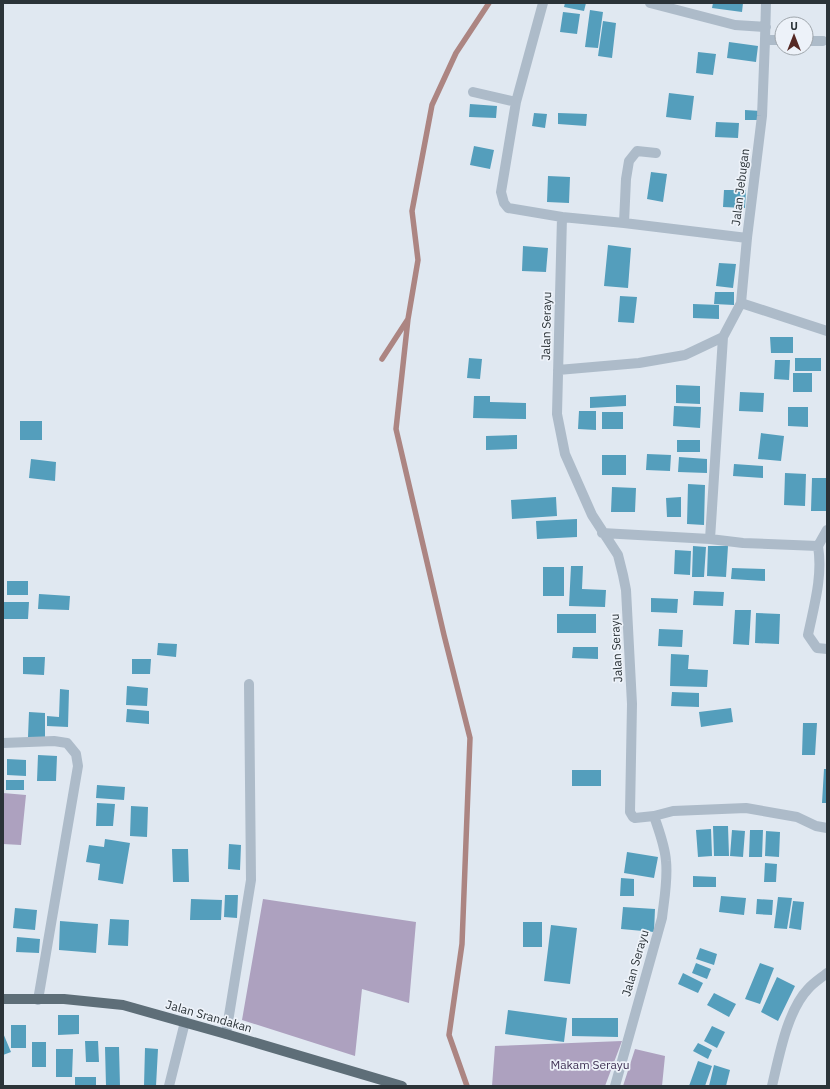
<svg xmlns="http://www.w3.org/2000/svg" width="830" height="1089" font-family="'IBM Plex Sans',sans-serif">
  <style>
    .green { fill: #ada1bf }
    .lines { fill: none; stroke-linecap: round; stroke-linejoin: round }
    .stream { stroke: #ac8582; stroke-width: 5.5 }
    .building { fill: #549ebc }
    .service { stroke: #adbbc9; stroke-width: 10 }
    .minor { stroke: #adbbc9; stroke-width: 10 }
    .primary { stroke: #5e6e78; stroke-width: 10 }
    .labels { text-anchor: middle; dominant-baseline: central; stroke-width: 3.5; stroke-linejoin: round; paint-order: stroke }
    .street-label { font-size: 12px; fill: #2b3338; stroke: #edf2f9 }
    .park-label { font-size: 12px; fill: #3f3154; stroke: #edf2f9 }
  </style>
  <rect width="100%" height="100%" fill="#e0e8f1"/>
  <path class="green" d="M 3,793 L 26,795 L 21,845 L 3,844 Z
    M 263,899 L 416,922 L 409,1003 L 362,989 L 355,1056 L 242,1020 Z
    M 622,1041 L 605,1086 L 492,1086 L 495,1046 Z
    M 635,1049 L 665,1056 L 662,1086 L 623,1086 Z"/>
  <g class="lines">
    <path class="stream" d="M 408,319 L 396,429 L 444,635 L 470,738 L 462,944 L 449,1035 L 467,1086
      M 382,359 L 408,319 L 418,260 L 412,211 L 432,105 L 456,53 L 489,3"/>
  </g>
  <path class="building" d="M 565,3 L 586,3 L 584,11 L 564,7 Z
    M 713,3 L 743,3 L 742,12 L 712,8 Z
    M 590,10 L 603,12 L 598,48 L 585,47 Z
    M 563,12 L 580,14 L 577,34 L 560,32 Z
    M 603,21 L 616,23 L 612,58 L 598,56 Z
    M 729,42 L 758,46 L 756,62 L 727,58 Z
    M 698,52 L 716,54 L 713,75 L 696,73 Z
    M 669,93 L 694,96 L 691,120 L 666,117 Z
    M 470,104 L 497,106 L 496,118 L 469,117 Z
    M 745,110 L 761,111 L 761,120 L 745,120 Z
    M 534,113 L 547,114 L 545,128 L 532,126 Z
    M 558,113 L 587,114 L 586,126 L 558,124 Z
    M 716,122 L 739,123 L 738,138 L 715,137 Z
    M 474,146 L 494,150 L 490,169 L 470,165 Z
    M 651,172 L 667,174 L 663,202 L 647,199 Z
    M 548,176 L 570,177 L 569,203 L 547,202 Z
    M 724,190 L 746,190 L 745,208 L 723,207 Z
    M 608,245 L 631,248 L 628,288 L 604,286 Z
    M 523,246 L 548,248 L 546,272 L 522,271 Z
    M 719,263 L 736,264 L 733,288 L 716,286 Z
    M 715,292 L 734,292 L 734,305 L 714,304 Z
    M 620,296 L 637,297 L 634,323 L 618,322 Z
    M 693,304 L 719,305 L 719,319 L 693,318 Z
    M 770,337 L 793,337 L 793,353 L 771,353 Z
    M 469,358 L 482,359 L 480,379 L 467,378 Z
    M 795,358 L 821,358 L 821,371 L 795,371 Z
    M 775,360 L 790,360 L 789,380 L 774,379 Z
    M 793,373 L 812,373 L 812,392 L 793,392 Z
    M 676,385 L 700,386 L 700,404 L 676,403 Z
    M 740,392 L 764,393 L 763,412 L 739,411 Z
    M 626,395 L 626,406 L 590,408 L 590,397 Z
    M 474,396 L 490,396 L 490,402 L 526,403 L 526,419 L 473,418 Z
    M 674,406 L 701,407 L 700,428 L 673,426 Z
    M 788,407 L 808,407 L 808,427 L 788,426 Z
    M 579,411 L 596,411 L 596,430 L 578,429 Z
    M 602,412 L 623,412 L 623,429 L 602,429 Z
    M 20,421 L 42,421 L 42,440 L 20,440 Z
    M 761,433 L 784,436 L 781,461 L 758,459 Z
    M 517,435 L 517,449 L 486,450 L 486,436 Z
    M 677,440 L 700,440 L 700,452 L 677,452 Z
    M 647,454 L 671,455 L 670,471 L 646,470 Z
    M 602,455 L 626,455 L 626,475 L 602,475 Z
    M 679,457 L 707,459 L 707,473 L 678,472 Z
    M 31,459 L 56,462 L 55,481 L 29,478 Z
    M 734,464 L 763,466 L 763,478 L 733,476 Z
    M 785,473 L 806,474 L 805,506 L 784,505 Z
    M 812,478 L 827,478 L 827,511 L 811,511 Z
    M 688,484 L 705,485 L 704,525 L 687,524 Z
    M 612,487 L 636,488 L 635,512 L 611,512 Z
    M 556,497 L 557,516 L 512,519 L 511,500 Z
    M 681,497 L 681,517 L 667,517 L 666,498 Z
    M 577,519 L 577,537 L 537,539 L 536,521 Z
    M 693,546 L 706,547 L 704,577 L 692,577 Z
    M 708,546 L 728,546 L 726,577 L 707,576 Z
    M 675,550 L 691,551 L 690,575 L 674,574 Z
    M 571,566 L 583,566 L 582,589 L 606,590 L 605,607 L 569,606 Z
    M 543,567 L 564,567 L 564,596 L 543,596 Z
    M 732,568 L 765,569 L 765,581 L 731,579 Z
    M 7,581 L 28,581 L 28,595 L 7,595 Z
    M 694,591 L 724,592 L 723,606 L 693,605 Z
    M 39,594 L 70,596 L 69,610 L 38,609 Z
    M 651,598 L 678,599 L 677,613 L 651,612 Z
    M 3,602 L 29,602 L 28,619 L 3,619 Z
    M 735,610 L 751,610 L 749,645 L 733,644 Z
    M 756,613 L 780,614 L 779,644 L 755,643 Z
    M 557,614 L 596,614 L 596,633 L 557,633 Z
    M 659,629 L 683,630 L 682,647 L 658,646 Z
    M 158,643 L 177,644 L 176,657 L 157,655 Z
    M 573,647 L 598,647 L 598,659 L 572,658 Z
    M 671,654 L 689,655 L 688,669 L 708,670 L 707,687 L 670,686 Z
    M 23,657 L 45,657 L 44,675 L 23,674 Z
    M 132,659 L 151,659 L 150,674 L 132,674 Z
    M 127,686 L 148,688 L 147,706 L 126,705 Z
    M 60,689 L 69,690 L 68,727 L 47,726 L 47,716 L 59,717 Z
    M 672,692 L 699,693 L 699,707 L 671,706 Z
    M 731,708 L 733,722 L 701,727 L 699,712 Z
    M 127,709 L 149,711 L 149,724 L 126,722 Z
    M 29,712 L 45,713 L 45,738 L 28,737 Z
    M 803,723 L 817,723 L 815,755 L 802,755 Z
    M 38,755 L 57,756 L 56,781 L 37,781 Z
    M 7,759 L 26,760 L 26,776 L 7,775 Z
    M 824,769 L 827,769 L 827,803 L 822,803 Z
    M 572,770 L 601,770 L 601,786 L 572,786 Z
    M 6,780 L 24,780 L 24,790 L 6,790 Z
    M 97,785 L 125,787 L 124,800 L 96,798 Z
    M 97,803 L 115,804 L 113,826 L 96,826 Z
    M 131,806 L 148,807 L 147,837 L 130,836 Z
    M 713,826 L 728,826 L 729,856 L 714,856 Z
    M 711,829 L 712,856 L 698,857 L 696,830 Z
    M 732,830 L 745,831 L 743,857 L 730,856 Z
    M 750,830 L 763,830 L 762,857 L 749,857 Z
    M 766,831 L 780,832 L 779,857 L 765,856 Z
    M 105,839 L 130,843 L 123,884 L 98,880 L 100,864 L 86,862 L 89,845 L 104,847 Z
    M 229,844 L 241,845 L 240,870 L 228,869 Z
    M 172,849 L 188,849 L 189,882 L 173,882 Z
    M 627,852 L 658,857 L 654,878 L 624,873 Z
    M 765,863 L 777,864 L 776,882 L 764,882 Z
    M 693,876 L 716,877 L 716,887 L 693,887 Z
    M 621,878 L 634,879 L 634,896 L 620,896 Z
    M 225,895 L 238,895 L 237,918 L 224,917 Z
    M 721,896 L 746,898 L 744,915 L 719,912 Z
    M 778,897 L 792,898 L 787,929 L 774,928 Z
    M 191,899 L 222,900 L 221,920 L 190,920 Z
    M 757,899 L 773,900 L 772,915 L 756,914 Z
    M 793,901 L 804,902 L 801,930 L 789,928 Z
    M 623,907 L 655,909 L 654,932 L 621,929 Z
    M 15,908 L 37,910 L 35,930 L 13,928 Z
    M 110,919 L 129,920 L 128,946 L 108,945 Z
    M 60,921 L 98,924 L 96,953 L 59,950 Z
    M 523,922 L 542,922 L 542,947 L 523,947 Z
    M 551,925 L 577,928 L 570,984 L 544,981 Z
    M 17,937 L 40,939 L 39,953 L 16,952 Z
    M 700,948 L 717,954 L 714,965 L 696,959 Z
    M 696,963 L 711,969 L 707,979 L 692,973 Z
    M 760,963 L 774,968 L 760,1004 L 745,999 Z
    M 683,973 L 703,983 L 698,993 L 678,984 Z
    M 777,977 L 795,986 L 778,1021 L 761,1012 Z
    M 714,993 L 736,1004 L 729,1017 L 707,1005 Z
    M 508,1010 L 567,1018 L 564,1042 L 505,1034 Z
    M 58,1015 L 79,1015 L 79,1034 L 58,1035 Z
    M 572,1018 L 618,1018 L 618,1037 L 572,1036 Z
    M 11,1025 L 26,1025 L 26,1048 L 11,1048 Z
    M 712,1026 L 725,1032 L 717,1048 L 704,1041 Z
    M 3,1033 L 11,1052 L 3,1055 Z
    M 85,1041 L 98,1041 L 99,1062 L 86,1062 Z
    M 32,1042 L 46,1042 L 46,1067 L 32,1067 Z
    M 698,1043 L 712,1050 L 708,1059 L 693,1051 Z
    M 105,1047 L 119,1047 L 120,1086 L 106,1086 Z
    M 145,1048 L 158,1049 L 156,1086 L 144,1086 Z
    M 56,1049 L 73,1049 L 72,1077 L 56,1077 Z
    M 698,1061 L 712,1066 L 705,1086 L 689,1086 Z
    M 714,1065 L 730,1070 L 726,1086 L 709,1086 Z
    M 75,1077 L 96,1077 L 96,1086 L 75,1086 Z"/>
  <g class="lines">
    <path class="service" d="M 765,40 L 782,40
      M 806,41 L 823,41"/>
    <path class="minor" d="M 650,3 L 735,25 L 766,27
      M 473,92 L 516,102 L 501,192 L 504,203 L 508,208 L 562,217
      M 516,102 L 543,3
      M 624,223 L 626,179 L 629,161 L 637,151 L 656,153
      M 741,303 L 747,238
      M 558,370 L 639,363 L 685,355 L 723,337
      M 602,533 L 710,539 L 743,543 L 818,546 L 827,530
      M 710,539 L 723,337 L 741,303 L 827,331
      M 818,546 C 823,576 814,606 808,635 L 817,648 L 827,649
      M 3,743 L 54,741 L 67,743 L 76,754 L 78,766 L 38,1000
      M 654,816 L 673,811 L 746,808 L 797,817 L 816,826 L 827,828
      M 226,1034 L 251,880 L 249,684
      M 169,1086 L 185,1022
      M 615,1086 L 662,918 C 664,900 668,880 666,861 C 665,846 659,831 654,816 L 635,818 L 633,817 L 630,812 L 632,704 L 626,590 L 623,575 L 618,555 L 592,515 L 565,454 L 557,414 L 562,217 L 624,223 L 747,238 L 762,116 L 765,40 L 766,3
      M 772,1086 C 779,1057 787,1011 808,989 C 813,983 821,978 827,973"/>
    <path class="primary" d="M 3,999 L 64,999 L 123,1005 L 226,1034 L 402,1086"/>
  </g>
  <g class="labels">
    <g class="street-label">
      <text transform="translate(740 187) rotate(-83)">Jalan Jebugan</text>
      <text transform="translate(546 326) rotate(-89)">Jalan Serayu</text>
      <text transform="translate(616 648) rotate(-93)">Jalan Serayu</text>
      <text transform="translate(635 963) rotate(-74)">Jalan Serayu</text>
      <text transform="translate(209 1016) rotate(16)">Jalan Srandakan</text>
    </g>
    <g class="park-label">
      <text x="590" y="1064">Makam Serayu</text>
    </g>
  </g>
  <rect width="830" height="1089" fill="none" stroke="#2b3338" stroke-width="8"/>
  <g transform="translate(794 36)"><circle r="19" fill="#edf2f9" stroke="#9fa6ac"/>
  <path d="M0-3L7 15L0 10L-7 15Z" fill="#562924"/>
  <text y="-6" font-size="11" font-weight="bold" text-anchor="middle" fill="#2b3338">U</text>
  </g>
</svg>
